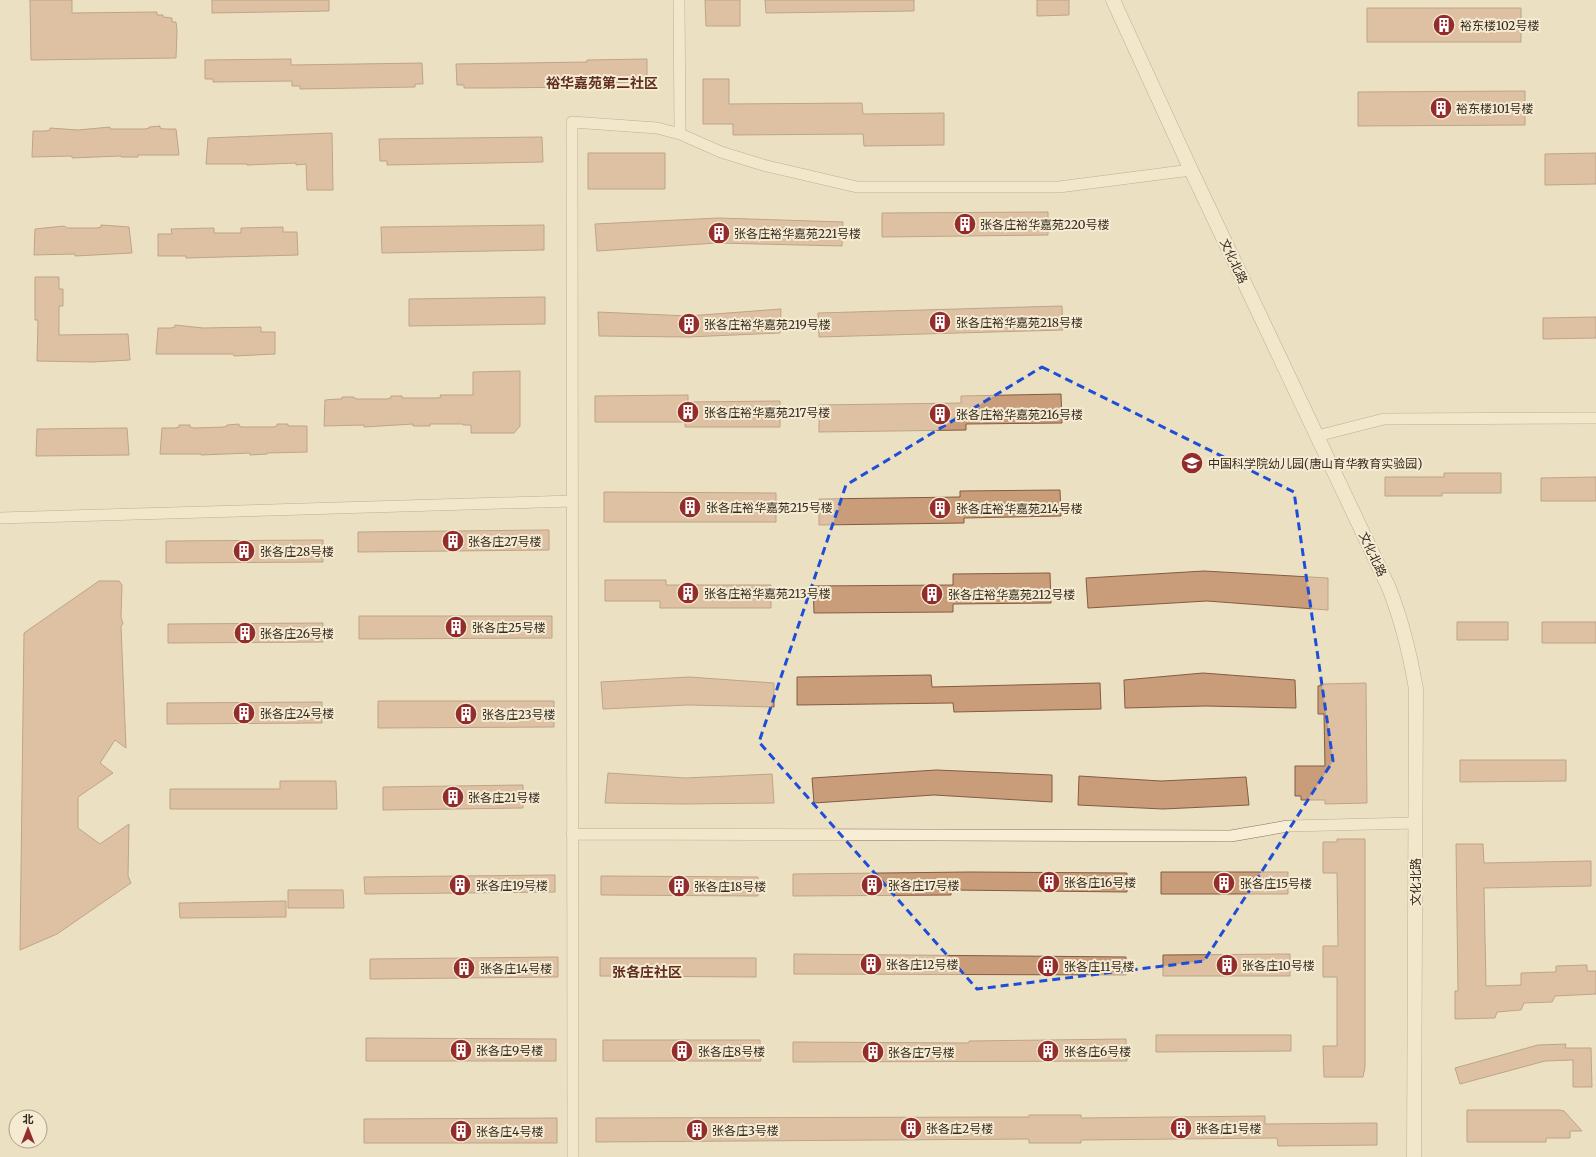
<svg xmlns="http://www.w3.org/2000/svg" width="1596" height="1157" font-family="Merriweather,'Noto Sans SC',serif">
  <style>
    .building { fill: #c99c7a; stroke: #845c41 }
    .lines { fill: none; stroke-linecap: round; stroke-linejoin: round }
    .minor-casing { stroke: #86725a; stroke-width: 12 }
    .tertiary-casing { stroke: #86725a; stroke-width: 15 }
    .minor { stroke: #f8eed6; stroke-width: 11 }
    .tertiary { stroke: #f8eed6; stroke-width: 14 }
    .marked { fill: none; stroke: #1d4ed8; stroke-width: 3; stroke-dasharray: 8 5; stroke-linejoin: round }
    .labels { text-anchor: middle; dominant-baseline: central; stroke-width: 4; stroke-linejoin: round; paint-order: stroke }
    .poi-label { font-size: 12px; fill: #362a1e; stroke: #f4ebd2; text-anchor: start }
    .street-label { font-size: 12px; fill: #362a1e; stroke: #f4ebd2 }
    .quarter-label { font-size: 14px; font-weight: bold; fill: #612d1f; stroke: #f4ebd2 }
  </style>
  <rect width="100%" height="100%" fill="#ece0c3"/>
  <path class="building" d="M 30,0 L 72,0 L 72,13 L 157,12 L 157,15 L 163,15 L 163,17 L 172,18 L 172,22 L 176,22 L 177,31 L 176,58 L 31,60 Z
    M 212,0 L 329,0 L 329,11 L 212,13 Z
    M 705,0 L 740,0 L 740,26 L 706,26 Z
    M 765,0 L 914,0 L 914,11 L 766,13 Z
    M 1037,0 L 1069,0 L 1069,15 L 1037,16 Z
    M 1367,8 L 1521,8 L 1521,42 L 1367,42 Z
    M 291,59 L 291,65 L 422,63 L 423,84 L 415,84 L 415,87 L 300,89 L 300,86 L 292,86 L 292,81 L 213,82 L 213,79 L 205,79 L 205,60 Z
    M 647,59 L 647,82 L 579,83 L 579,87 L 494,88 L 464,88 L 464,85 L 457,85 L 456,64 L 587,62 L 587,60 Z
    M 703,79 L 729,79 L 729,104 L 862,103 L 863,114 L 944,113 L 944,145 L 864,146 L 863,134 L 733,135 L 733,124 L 703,124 Z
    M 1525,91 L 1525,125 L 1358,126 L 1358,92 Z
    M 160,126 L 160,128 L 164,129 L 176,129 L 179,155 L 138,155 L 138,157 L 121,157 L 121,156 L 72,158 L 72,156 L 32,157 L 33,131 L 46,131 L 50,130 L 50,128 L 78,130 L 110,127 L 110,129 L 145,129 L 149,128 L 149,127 Z
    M 332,133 L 333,190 L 307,190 L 306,164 L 296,165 L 296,163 L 247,165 L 247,164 L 206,164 L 208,138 Z
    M 542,137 L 543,162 L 387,165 L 387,161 L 380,161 L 379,139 Z
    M 588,153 L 665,153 L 665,189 L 588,189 Z
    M 1596,153 L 1596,184 L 1545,185 L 1545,154 Z
    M 1048,212 L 1048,235 L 882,237 L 882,213 Z
    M 718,218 L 843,222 L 842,246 L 717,243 L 597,251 L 595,224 Z
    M 101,225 L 129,227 L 132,253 L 75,256 L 75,254 L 34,255 L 35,229 L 64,226 L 67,228 L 97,228 L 101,227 Z
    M 544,225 L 544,250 L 382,253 L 381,227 Z
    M 283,227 L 283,232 L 297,232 L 298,255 L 186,258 L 186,256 L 158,256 L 158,234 L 172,234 L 171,229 L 214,228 L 214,233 L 241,233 L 241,228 Z
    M 35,277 L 59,277 L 59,289 L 63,289 L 63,306 L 59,306 L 59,335 L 128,334 L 130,360 L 92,362 L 37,361 L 38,320 L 35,320 Z
    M 545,297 L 545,324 L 409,326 L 409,299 Z
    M 1062,306 L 1063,330 L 819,337 L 818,313 Z
    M 781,309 L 780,333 L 688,337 L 599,336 L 598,312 L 688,316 Z
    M 1596,317 L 1596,338 L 1543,339 L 1543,318 Z
    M 175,325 L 203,328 L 261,327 L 261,332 L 275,332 L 275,354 L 234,356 L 233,354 L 156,354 L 158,328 L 171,328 L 175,327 Z
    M 520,371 L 520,426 L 514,433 L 471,433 L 471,425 L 463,425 L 463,424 L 430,424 L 430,426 L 413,426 L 413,424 L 364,427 L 364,425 L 324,426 L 325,400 L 338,399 L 342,399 L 342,397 L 354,397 L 354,398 L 357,399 L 387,399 L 391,398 L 391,396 L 402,396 L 402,398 L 437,398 L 441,397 L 440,395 L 473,395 L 473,372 Z
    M 1061,394 L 1062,423 L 966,424 L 966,430 L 819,432 L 819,405 L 961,403 L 961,396 Z
    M 688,395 L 688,402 L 780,401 L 780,427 L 685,427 L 685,422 L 595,422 L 595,396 Z
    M 239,424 L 239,426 L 242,427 L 273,427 L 277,426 L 277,424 L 288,424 L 288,426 L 307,426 L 307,452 L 267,453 L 267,454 L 250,455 L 250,453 L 201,455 L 201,454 L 160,454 L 162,428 L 175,428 L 179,427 L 179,425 L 190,425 L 190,427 L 194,428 L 224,427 L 227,426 L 227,425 Z
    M 127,428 L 129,455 L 36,456 L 37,429 Z
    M 1444,473 L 1501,473 L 1501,493 L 1442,493 L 1442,496 L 1385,496 L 1385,477 L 1444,477 Z
    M 1596,477 L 1596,501 L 1541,501 L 1541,478 Z
    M 1060,490 L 1061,516 L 964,518 L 964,523 L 819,525 L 819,499 L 960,497 L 960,491 Z
    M 604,492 L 776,493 L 776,522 L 604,522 Z
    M 549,530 L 549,550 L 358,552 L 358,532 Z
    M 323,540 L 323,562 L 166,563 L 166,541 Z
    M 1204,571 L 1328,578 L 1328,610 L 1207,601 L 1088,608 L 1086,578 Z
    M 1050,573 L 1051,603 L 953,604 L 953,612 L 814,613 L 813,586 L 953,585 L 953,574 Z
    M 605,580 L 666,580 L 666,585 L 771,585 L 771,608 L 660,608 L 660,601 L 605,601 Z
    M 99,581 L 119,581 L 122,585 L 121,617 L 123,624 L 121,626 L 126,748 L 115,740 L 100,763 L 113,773 L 78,797 L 78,828 L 100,844 L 129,824 L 128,876 L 131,883 L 57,934 L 20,950 L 24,633 Z
    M 359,616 L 552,616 L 552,638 L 359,639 Z
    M 1457,622 L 1508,622 L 1508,640 L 1457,640 Z
    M 1542,622 L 1596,622 L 1596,643 L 1542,643 Z
    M 323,623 L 323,642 L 168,643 L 168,624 Z
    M 1203,673 L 1295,680 L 1296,708 L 1205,706 L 1125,708 L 1124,680 Z
    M 931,675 L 932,687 L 1100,683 L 1101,709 L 954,712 L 953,703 L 797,705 L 797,677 Z
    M 689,677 L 774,683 L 774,707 L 688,705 L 603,709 L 601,682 Z
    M 1366,683 L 1367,803 L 1325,804 L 1325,800 L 1301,800 L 1301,796 L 1295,796 L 1295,766 L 1325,766 L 1324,714 L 1318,714 L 1318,686 L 1324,685 L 1324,684 Z
    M 378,701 L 554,701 L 554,727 L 378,728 Z
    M 322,702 L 322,723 L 167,724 L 167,703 Z
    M 1460,760 L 1566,760 L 1566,781 L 1460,782 Z
    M 936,770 L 1052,775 L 1052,802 L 934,795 L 814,803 L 812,778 Z
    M 608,773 L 685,778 L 772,774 L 774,803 L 683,804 L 605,803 Z
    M 1079,776 L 1161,781 L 1246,777 L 1249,805 L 1163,809 L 1078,805 Z
    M 280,781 L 336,781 L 337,809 L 170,809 L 170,789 L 280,789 Z
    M 523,785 L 523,808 L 383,810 L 383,787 Z
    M 1337,839 L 1365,839 L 1365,1067 L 1363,1077 L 1324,1077 L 1323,1046 L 1337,1046 L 1337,977 L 1323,977 L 1323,946 L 1338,946 L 1337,873 L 1323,873 L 1323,842 L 1337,842 Z
    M 1456,844 L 1483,844 L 1484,863 L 1591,861 L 1591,886 L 1484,888 L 1486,986 L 1521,985 L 1521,973 L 1556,972 L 1556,966 L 1587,965 L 1587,971 L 1596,971 L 1596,994 L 1555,996 L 1552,1002 L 1524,1003 L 1521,1010 L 1497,1012 L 1495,1018 L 1455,1019 L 1455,991 L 1458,991 Z
    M 970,872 L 1127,873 L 1127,892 L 951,890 L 951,895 L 793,896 L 793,874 Z
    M 1161,872 L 1288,872 L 1288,894 L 1161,894 Z
    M 555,875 L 555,892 L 365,894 L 364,877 Z
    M 601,876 L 758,877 L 758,896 L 601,895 Z
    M 288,890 L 343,890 L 344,908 L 288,908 Z
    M 286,901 L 286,917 L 180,918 L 179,903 Z
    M 794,954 L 1126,957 L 1126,975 L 794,974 Z
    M 1290,954 L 1290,976 L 1163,976 L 1163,955 Z
    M 558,957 L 558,977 L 370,979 L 370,959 Z
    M 600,958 L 756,958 L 756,977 L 600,976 Z
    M 1156,1035 L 1291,1035 L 1291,1051 L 1156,1052 Z
    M 366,1038 L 556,1039 L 556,1061 L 366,1061 Z
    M 1126,1039 L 1127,1061 L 793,1062 L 793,1042 L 969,1043 L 969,1041 Z
    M 603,1040 L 760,1040 L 761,1061 L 603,1061 Z
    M 1566,1044 L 1565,1048 L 1591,1048 L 1592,1087 L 1573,1087 L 1573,1060 L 1545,1061 L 1460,1084 L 1455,1068 L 1538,1045 Z
    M 1467,1110 L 1560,1110 L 1564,1111 L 1582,1131 L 1570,1131 L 1570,1138 L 1546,1138 L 1546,1142 L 1467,1142 Z
    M 1029,1115 L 1081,1115 L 1081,1118 L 1265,1116 L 1265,1124 L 1377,1123 L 1377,1145 L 1278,1146 L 1277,1138 L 1081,1140 L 1081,1143 L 1029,1143 L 1029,1139 L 596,1142 L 596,1118 L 1029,1117 Z
    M 557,1118 L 557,1143 L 364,1143 L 364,1119 Z"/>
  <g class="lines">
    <g class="minor-casing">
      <path id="minor" d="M 679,0 L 680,134
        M 1317,436 L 1384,419 L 1596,418
        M 0,518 L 572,501
        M 572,834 L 1231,836 L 1288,826 L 1415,823
        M 573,1157 L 572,122 L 657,128 L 680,134 L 721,152 L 763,165 L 857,187 L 1059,187 L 1191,170"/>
    </g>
    <g class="tertiary-casing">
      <path id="tertiary" d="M 1113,0 L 1191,170 L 1389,588 C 1402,621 1410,654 1416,689 L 1414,1157"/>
    </g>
    <use href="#minor" class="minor"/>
    <use href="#tertiary" class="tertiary"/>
  </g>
  <path d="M0 0H1596V1157H0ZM 1042,367 L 1294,492 L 1333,761 L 1204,961 L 977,989 L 759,742 L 846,485 Z" fill="#ece0c3" fill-opacity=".55" fill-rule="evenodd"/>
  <path class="marked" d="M 1042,367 L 1294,492 L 1333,761 L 1204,961 L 977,989 L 759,742 L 846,485 Z"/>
  <defs>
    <g id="building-disc" transform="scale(1.15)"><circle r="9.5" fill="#932d2c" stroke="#f4ebd2"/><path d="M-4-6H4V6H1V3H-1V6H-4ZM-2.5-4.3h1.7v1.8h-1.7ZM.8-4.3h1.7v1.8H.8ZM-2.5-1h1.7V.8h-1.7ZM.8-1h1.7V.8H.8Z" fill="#fff"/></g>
    <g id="school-disc" transform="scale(1.15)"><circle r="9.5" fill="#932d2c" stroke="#f4ebd2"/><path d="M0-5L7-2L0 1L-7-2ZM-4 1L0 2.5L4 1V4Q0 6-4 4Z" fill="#fff"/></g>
  </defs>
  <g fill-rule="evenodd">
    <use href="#building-disc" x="1444" y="25"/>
    <use href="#building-disc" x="1441" y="108"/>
    <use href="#building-disc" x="965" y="224"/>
    <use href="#building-disc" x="719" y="233"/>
    <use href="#building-disc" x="940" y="322"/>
    <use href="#building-disc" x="689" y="324"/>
    <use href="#building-disc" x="688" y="412"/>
    <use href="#building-disc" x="940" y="414"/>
    <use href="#school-disc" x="1192" y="463"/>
    <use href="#building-disc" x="690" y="507"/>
    <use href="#building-disc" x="940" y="508"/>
    <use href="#building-disc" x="453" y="541"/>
    <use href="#building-disc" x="244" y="551"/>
    <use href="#building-disc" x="688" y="593"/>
    <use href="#building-disc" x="932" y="594"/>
    <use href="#building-disc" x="456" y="627"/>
    <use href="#building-disc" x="245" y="633"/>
    <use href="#building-disc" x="244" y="713"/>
    <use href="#building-disc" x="466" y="714"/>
    <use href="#building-disc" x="453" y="797"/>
    <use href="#building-disc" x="1049" y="882"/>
    <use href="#building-disc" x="1224" y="883"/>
    <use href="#building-disc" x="460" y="885"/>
    <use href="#building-disc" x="872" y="885"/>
    <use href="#building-disc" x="679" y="886"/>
    <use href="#building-disc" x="871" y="964"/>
    <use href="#building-disc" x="1227" y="965"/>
    <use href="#building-disc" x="1048" y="966"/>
    <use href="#building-disc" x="464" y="968"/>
    <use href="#building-disc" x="461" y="1050"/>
    <use href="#building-disc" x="682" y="1051"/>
    <use href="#building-disc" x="1048" y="1051"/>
    <use href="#building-disc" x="873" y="1052"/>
    <use href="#building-disc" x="911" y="1128"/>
    <use href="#building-disc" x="1181" y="1128"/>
    <use href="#building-disc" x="697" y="1130"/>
    <use href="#building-disc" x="461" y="1131"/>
  </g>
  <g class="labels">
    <g class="poi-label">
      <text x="1460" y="25">裕东楼102号楼</text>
      <text x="1456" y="108">裕东楼101号楼</text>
      <text x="980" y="224">张各庄裕华嘉苑220号楼</text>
      <text x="734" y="233">张各庄裕华嘉苑221号楼</text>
      <text x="956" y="322">张各庄裕华嘉苑218号楼</text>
      <text x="704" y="324">张各庄裕华嘉苑219号楼</text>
      <text x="704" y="412">张各庄裕华嘉苑217号楼</text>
      <text x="956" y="414">张各庄裕华嘉苑216号楼</text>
      <text x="1208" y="463">中国科学院幼儿园(唐山育华教育实验园)</text>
      <text x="706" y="507">张各庄裕华嘉苑215号楼</text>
      <text x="956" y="508">张各庄裕华嘉苑214号楼</text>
      <text x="468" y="541">张各庄27号楼</text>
      <text x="260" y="551">张各庄28号楼</text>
      <text x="704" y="593">张各庄裕华嘉苑213号楼</text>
      <text x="948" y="594">张各庄裕华嘉苑212号楼</text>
      <text x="472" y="627">张各庄25号楼</text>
      <text x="260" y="633">张各庄26号楼</text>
      <text x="260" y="713">张各庄24号楼</text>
      <text x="482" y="714">张各庄23号楼</text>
      <text x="468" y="797">张各庄21号楼</text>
      <text x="1064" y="882">张各庄16号楼</text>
      <text x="1240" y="883">张各庄15号楼</text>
      <text x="476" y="885">张各庄19号楼</text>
      <text x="888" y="885">张各庄17号楼</text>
      <text x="694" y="886">张各庄18号楼</text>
      <text x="886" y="964">张各庄12号楼</text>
      <text x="1242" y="965">张各庄10号楼</text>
      <text x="1064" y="966">张各庄11号楼</text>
      <text x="480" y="968">张各庄14号楼</text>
      <text x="476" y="1050">张各庄9号楼</text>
      <text x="698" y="1051">张各庄8号楼</text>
      <text x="1064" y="1051">张各庄6号楼</text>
      <text x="888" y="1052">张各庄7号楼</text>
      <text x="926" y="1128">张各庄2号楼</text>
      <text x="1196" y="1128">张各庄1号楼</text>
      <text x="712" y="1130">张各庄3号楼</text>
      <text x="476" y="1131">张各庄4号楼</text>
    </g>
    <g class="street-label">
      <text transform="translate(1234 261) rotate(65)">文化北路</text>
      <text transform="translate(1373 554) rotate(65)">文化北路</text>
      <text transform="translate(1415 882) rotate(-90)">文化北路</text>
    </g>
    <g class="quarter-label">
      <text x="602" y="83">裕华嘉苑第二社区</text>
      <text x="647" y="972">张各庄社区</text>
    </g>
  </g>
  <g transform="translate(28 1129)"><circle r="19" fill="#f4ebd2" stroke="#a89e8a"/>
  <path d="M0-3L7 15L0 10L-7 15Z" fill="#932d2c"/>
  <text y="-6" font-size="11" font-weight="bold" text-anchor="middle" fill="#362a1e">北</text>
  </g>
</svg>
